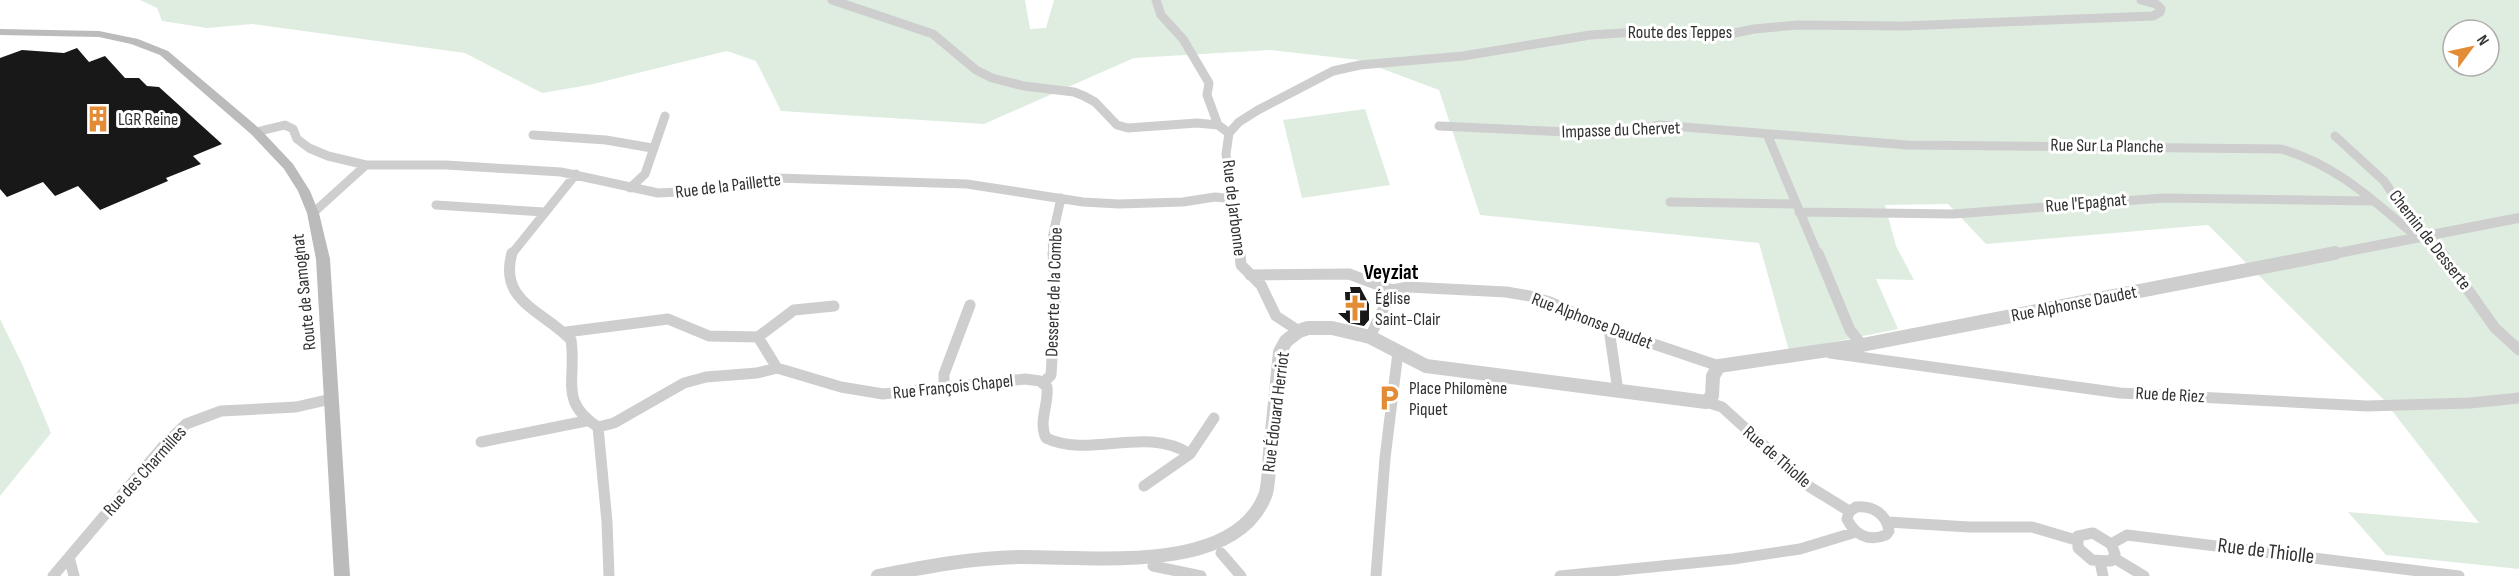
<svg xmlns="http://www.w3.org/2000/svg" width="2519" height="576" font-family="'Sofia Sans Condensed',sans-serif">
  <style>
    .green { fill: #dfede0; fill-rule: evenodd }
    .building { fill: #181818 }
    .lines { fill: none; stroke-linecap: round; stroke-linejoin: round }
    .minor-far1 { stroke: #cecece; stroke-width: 9 }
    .minor { stroke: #cecece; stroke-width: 11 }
    .tertiary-far1 { stroke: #cecece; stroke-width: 10 }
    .tertiary { stroke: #cecece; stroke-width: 14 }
    .secondary { fill: #bbb; fill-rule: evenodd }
    .labels { text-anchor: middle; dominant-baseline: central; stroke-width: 6; stroke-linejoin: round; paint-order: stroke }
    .street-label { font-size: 18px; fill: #313131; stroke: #fff }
    .poi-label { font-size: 18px; fill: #313131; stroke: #fff; text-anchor: start }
    .quarter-label { font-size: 21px; font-weight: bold; fill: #000; stroke: #fff }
    .near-street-label { font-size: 21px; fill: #313131; stroke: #fff }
  </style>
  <rect width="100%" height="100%" fill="#fff"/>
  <path class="green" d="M 140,0 L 1025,0 L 1030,29 L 1046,28 L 1054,0 L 2519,0 L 2519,569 L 2386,555 L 2348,512 L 2479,523 L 2383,399 L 2208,225 L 1986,244 L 1948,204 L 1885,205 L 1896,246 L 1914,280 L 1876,279 L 1898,329 L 1789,351 L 1759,243 L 1480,215 L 1439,90 L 1359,60 L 1270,50 L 1134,58 L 984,124 L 781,111 L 756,61 L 727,51 L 589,85 L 542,93 L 465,53 L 253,24 L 207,28 L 162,21 L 157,8 ZM 2453,30 L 2489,30 L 2489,66 L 2453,66 Z
    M 1365,109 L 1390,185 L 1302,198 L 1283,120 Z
    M 0,319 L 23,366 L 51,433 L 0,496 Z"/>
  <path class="building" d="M 77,48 L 89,62 L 105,56 L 125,78 L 139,78 L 147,86 L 159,87 L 222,144 L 193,156 L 201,164 L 166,178 L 168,181 L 100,210 L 78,186 L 55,196 L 43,182 L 7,197 L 0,189 L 0,58 L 22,50 L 64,53 Z
    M 1350,287 L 1360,287 L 1369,304 L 1369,320 L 1364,326 L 1349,323 L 1338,313 L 1346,313 L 1345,292 L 1351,292 Z"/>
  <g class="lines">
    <path class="minor-far1" d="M 832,0 L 933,34 L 976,70 L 992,78 L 1024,86 L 1074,92 L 1084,96 L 1095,102 L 1117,125 L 1128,128 L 1197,123 L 1218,125 L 1229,133
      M 1156,0 L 1161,15 L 1183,39 L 1209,83 L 1207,95 L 1218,125
      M 1439,126 L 1614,134 L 1660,125 L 1907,145 L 2281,149 C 2336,164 2375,202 2418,238
      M 256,132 L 285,125 L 293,129 L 297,139 L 309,148 L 328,156 L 366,165 L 446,165 L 561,172 L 658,193 L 699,191 L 776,178 L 967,184 L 1083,202 L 1119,204 L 1183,202 L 1215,197 L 1234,199
      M 1229,133 L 1239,122 L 1258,110 L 1333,71 L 1360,65 L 1463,56 L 1590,35 L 1637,32 L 1730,34 L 1754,29 L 1798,25 L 1903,26 L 2153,16 L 2160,12 L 2161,9 L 2156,4 L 2141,0
      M 1229,133 L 1226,154 L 1240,255
      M 1767,134 L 1818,255
      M 533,135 L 606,140 L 652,148
      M 2335,136 L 2384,181 L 2399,203 L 2443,255
      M 630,188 L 645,174 L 665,116
      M 1670,202 L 1796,204
      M 436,205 L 544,212
      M 1799,212 L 1954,214 L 2163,198 L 2372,201
      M 313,213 L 366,165
      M 511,255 L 576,174
      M 1053,255 L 1052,239 L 1061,198"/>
    <path class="minor" d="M 512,253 C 498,302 544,311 571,340 C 577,380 558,401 598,427 L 607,522 L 609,576
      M 1240,253 L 1241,265 L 1261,285 L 1276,316 L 1299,331
      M 1818,253 L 1850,330 L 1862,345
      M 2442,253 L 2495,328 L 2519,350
      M 1250,275 L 1349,274 L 1392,290 L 1408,287 L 1506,292 L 1530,296 L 1550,302 L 1609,329 L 1719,366
      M 1609,329 L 1618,391
      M 566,332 L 668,319 L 709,336 L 758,337 L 777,368
      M 758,337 L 794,310 L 834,306
      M 1370,337 L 1392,290
      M 1830,353 L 2120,393 L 2367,406 L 2470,403 L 2519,398
      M 1043,383 L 1051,375 L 1056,294 L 1053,253
      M 944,386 L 944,374 L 970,305
      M 1706,402 L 1722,407 L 1810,487 L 1849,511
      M 598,427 L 614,423 L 684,383 L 706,377 L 757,373 L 777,368 L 841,387 L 883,394 L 1025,379 L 1040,381 L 1047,387 C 1049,405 1038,421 1046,438 C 1090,459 1145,425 1190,454
      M 481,442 L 586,421
      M 1144,486 L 1190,454 L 1214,418
      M 1856,507 C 1872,505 1887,514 1889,531 L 1886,535 C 1869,542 1855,535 1847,519 L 1849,512 Z
      M 1888,522 L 1969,527 L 2032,527 L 2076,540
      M 2093,533 L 2111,544 L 2115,554 L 2111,561 L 2092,560 L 2078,548 L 2078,536 Z
      M 2111,544 L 2127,535 L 2459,576
      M 1221,553 L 1241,576
      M 69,557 L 74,576
      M 2114,558 L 2144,576
      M 2100,562 L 2103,576
      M 1153,566 L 1201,576
      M 53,576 L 165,444 L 186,424 L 221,411 L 296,407 L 331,399
      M 1376,576 L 1385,458 L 1398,352
      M 1560,576 L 1733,559 L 1800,549 L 1856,532"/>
    <path class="tertiary-far1" d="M 2328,255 L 2519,218"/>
    <path class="tertiary" d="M 878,576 C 924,567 971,558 1018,557 C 1093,556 1237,576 1266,493 C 1269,480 1269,465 1270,452 C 1273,419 1277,385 1280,352 L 1286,341 L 1299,331 L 1308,328 L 1332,328 L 1370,337 L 1426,366 L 1706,402 L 1712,396 L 1713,376 L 1719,366 L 1862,345 L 2335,253"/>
    <path class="secondary" d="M 0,29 L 99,31 L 138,39 L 168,51 L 260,129 L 293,164 L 310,191 L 319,213 L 330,259 L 350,576 L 334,576 L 316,259 L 307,213 L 298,191 L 284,169 L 252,135 L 160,55 L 131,44 L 99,37 L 0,35 Z"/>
  </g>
  <defs>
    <g id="building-bare" transform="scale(2.07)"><path d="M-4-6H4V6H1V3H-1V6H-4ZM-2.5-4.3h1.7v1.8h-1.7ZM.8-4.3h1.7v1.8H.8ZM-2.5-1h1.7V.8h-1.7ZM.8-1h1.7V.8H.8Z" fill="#e48b36" stroke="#fff" stroke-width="2.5" paint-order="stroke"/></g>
    <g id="church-bare" transform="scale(2.07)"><path d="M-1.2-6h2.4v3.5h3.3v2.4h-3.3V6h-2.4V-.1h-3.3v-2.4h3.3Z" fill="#e48b36" stroke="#fff" stroke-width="2.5" paint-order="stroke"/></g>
    <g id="parking-bare" transform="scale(2.07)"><path d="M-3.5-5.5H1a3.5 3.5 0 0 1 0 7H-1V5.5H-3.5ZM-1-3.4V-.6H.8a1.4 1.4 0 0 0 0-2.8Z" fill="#e48b36" stroke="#fff" stroke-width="2.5" paint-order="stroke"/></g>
  </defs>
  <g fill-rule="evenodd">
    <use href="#building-bare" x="98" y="119"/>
    <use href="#church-bare" x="1355" y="308"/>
    <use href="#parking-bare" x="1389" y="398"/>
  </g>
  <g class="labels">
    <g class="street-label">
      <text x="1680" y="32">Route des Teppes</text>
      <text transform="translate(1621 130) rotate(-2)">Impasse du Chervet</text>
      <text transform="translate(2107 146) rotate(1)">Rue Sur La Planche</text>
      <text transform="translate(728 186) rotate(-7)">Rue de la Paillette</text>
      <text transform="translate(2086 203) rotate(-5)">Rue l'Epagnat</text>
      <text transform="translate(1234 208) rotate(83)">Rue de Jarbonne</text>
      <text transform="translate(2430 240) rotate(52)">Chemin de Desserte</text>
      <text transform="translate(304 292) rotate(-96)">Route de Samognat</text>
      <text transform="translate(1054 292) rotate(-88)">Desserte de la Combe</text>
      <text transform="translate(2074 304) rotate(-11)">Rue Alphonse Daudet</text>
      <text transform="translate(1592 321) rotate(21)">Rue Alphonse Daudet</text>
      <text transform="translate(953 387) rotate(-6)">Rue François Chapel</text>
      <text transform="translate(2170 395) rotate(3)">Rue de Riez</text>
      <text transform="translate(1276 412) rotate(-83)">Rue Édouard Herriot</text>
      <text transform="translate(1777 457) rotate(41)">Rue de Thiolle</text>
      <text transform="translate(145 471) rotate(-48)">Rue des Charmilles</text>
    </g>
    <g class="poi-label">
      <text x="118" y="119">LGR Reine</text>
      <text x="1375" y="298">Église<tspan x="1375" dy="21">Saint-Clair</tspan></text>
      <text x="1409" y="388">Place Philomène<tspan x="1409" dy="21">Piquet</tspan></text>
    </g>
    <g class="quarter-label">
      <text x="1391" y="272">Veyziat</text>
    </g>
    <g class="near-street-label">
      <text transform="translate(2266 551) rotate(7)">Rue de Thiolle</text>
    </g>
  </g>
  <g transform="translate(2471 48) rotate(57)"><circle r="28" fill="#ffffff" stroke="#adadad" stroke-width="1.5"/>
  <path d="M0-4.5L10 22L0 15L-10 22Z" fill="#e48b36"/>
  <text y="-9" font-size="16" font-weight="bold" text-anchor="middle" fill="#313131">N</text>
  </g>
</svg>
